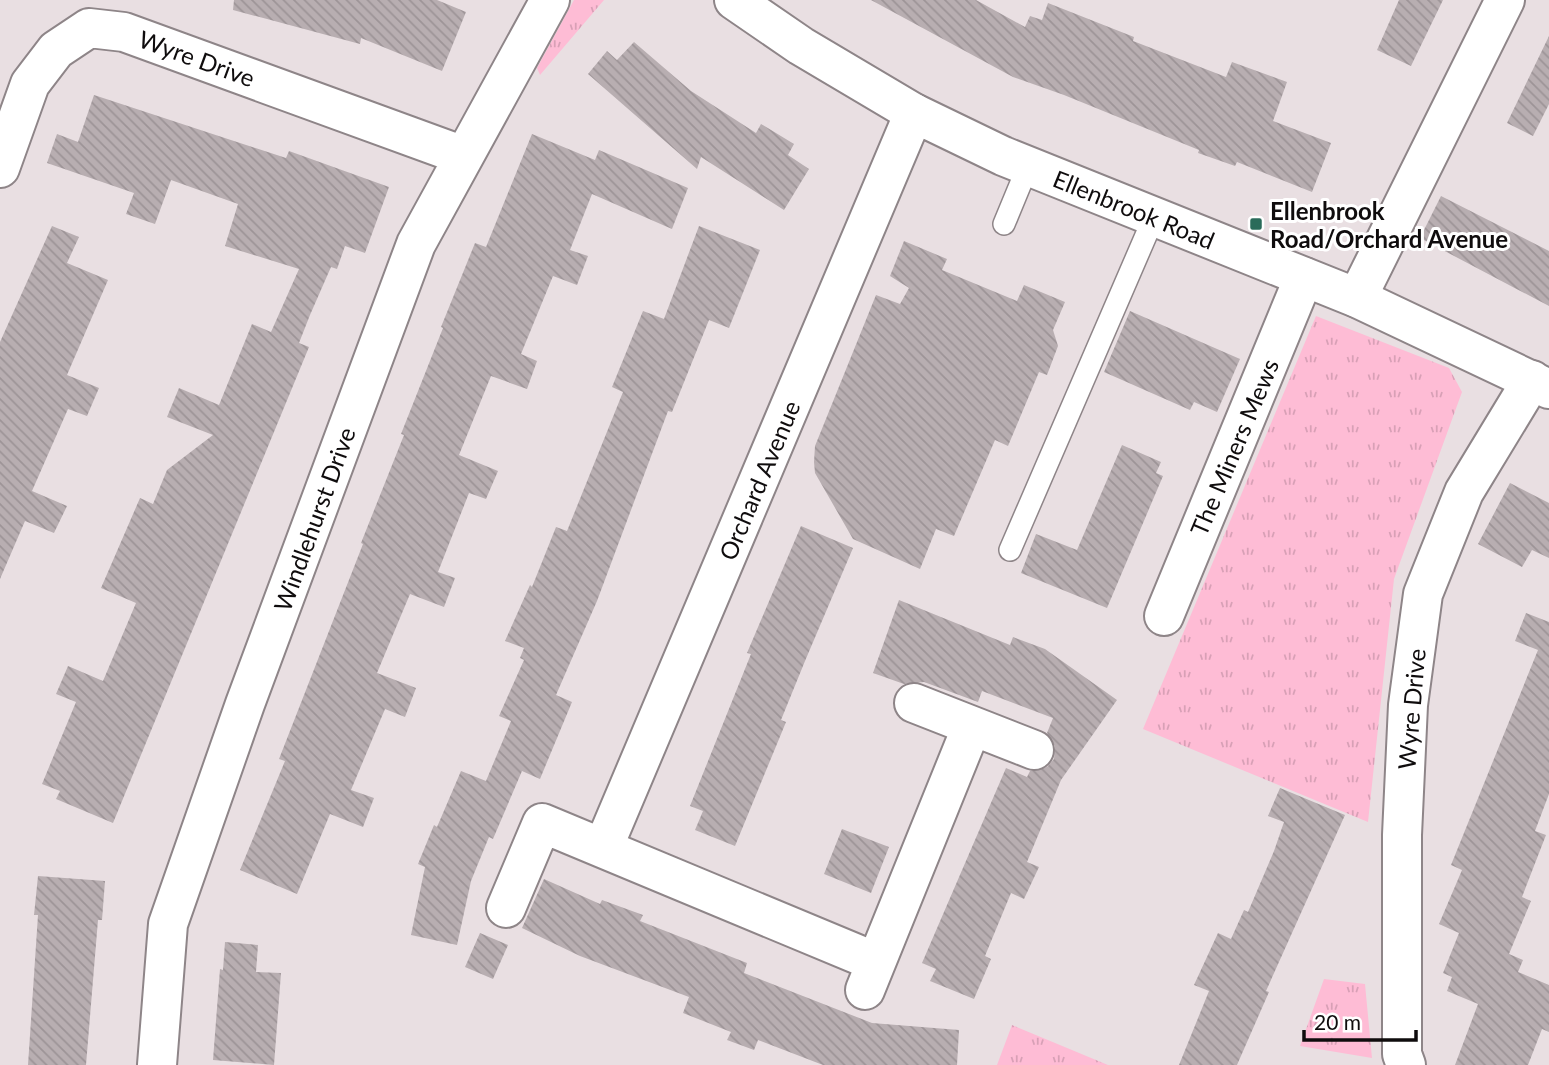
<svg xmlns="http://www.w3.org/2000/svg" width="1549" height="1065" font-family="Lato,sans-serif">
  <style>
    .grass { fill: url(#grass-tufts) }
    .building { fill: url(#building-back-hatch) }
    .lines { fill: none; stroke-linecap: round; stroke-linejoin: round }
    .lane-casing { stroke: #8e8588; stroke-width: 24 }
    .street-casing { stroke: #8e8588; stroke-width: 42 }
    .secondary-casing { stroke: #8e8588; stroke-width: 42 }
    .lane { stroke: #fff; stroke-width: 21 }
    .street { stroke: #fff; stroke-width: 38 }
    .secondary { stroke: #fff; stroke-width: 38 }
    .poi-dot { fill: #2a6b5a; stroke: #fff; stroke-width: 2.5 }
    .labels { text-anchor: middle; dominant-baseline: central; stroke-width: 6; stroke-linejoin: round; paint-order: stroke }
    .street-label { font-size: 24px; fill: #0f0c0d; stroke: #fff }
    .poi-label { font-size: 24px; font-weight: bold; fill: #0f0c0d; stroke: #fff; text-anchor: start }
  </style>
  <defs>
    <pattern id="grass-tufts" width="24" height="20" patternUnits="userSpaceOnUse" patternTransform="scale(1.75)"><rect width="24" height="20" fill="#febcd5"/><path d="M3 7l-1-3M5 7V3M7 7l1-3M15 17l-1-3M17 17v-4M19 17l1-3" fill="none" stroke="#d8a0b6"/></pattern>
    <pattern id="building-back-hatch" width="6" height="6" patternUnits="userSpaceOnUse" patternTransform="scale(1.75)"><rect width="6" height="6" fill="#b8aeb1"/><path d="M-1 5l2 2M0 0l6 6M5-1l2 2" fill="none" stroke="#9d9497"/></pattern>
  </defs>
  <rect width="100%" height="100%" fill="#e9dfe2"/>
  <path class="grass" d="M 574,0 L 604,0 L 540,75 L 537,68 Z
    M 1316,316 L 1449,368 L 1462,392 L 1394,579 L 1368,822 L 1143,729 Z
    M 1324,979 L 1365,984 L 1372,1058 L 1300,1046 Z
    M 1012,1025 L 1108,1065 L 997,1065 Z"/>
  <path class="building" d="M 234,0 L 437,0 L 466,12 L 442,71 L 361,38 L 360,44 L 233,10 Z
    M 871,0 L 976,0 L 1025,27 L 1030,16 L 1042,20 L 1048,3 L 1134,37 L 1133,41 L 1226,77 L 1232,62 L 1287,82 L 1273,121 L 1331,143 L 1312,192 L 1237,162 L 1235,166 L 1198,153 L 1199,150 L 1064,95 L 1013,77 Z
    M 1399,0 L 1443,0 L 1411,66 L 1377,50 Z
    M 1549,36 L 1549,104 L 1533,136 L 1507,123 Z
    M 634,42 L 691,91 L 756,133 L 761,124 L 794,144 L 788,155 L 809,169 L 784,210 L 701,157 L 697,169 L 588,74 L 607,51 L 617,60 Z
    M 94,95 L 286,158 L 289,151 L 389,187 L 365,253 L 345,246 L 337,269 L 331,267 L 310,315 L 299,343 L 309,347 L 113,823 L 56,799 L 60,791 L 42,784 L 76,702 L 56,694 L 68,666 L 103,681 L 136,603 L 101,588 L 140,498 L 153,504 L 167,470 L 213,435 L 167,417 L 179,388 L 219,405 L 252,324 L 271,332 L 299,269 L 225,246 L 238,204 L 171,180 L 155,224 L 126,214 L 134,193 L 47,163 L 57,134 L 78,142 Z
    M 532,134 L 595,160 L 599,150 L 688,188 L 672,229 L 592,194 L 570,250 L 588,256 L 577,285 L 553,276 L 521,354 L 537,361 L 527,389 L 491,376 L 459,455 L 498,471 L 486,499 L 469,493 L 438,572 L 455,578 L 444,607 L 410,594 L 377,673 L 416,688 L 405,717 L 385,709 L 351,790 L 374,798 L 363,827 L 330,814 L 297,894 L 240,870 L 285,761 L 279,759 L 363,544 L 361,543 L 404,435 L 401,434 L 443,328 L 441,327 L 475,243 L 486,247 Z
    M 1441,196 L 1549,251 L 1549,306 L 1420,238 Z
    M 52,226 L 79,237 L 67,263 L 108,280 L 67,375 L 99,388 L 87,416 L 68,409 L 32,491 L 67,506 L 54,533 L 25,521 L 0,579 L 0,342 Z
    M 699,226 L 760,250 L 729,328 L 709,320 L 672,412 L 668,411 L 597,601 L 556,695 L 572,702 L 540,779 L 522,771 L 493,839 L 489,837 L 471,881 L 457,945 L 411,935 L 425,867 L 418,864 L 434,825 L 437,827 L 461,771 L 486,781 L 511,721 L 499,716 L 524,660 L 520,658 L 524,648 L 505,641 L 530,585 L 532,587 L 556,527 L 567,531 L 623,392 L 612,387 L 643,311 L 664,319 Z
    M 904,241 L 947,259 L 942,270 L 1017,301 L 1024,285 L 1065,302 L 1053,330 L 1058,346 L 1047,375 L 1039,372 L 1008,446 L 995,440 L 954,536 L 936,529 L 920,569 L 853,539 L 815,473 L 814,462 L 815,446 L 876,295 L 900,304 L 909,288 L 890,276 Z
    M 1130,311 L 1240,359 L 1217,412 L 1194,402 L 1190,410 L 1104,372 Z
    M 1122,445 L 1161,462 L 1156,473 L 1163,476 L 1107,608 L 1021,573 L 1036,534 L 1077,550 Z
    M 1510,483 L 1549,503 L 1549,558 L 1532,550 L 1522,567 L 1478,544 Z
    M 801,526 L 853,548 L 805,661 L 781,720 L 786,722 L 735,846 L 695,830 L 703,811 L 690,806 L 751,654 L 747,653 Z
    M 899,600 L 1010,645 L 1013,637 L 1045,649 L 1117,700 L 1061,780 L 1027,862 L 1039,867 L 1024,899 L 1011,893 L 985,956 L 991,959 L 974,999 L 930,981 L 936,969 L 922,963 L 1006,768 L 1027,777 L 1030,771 L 1047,767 L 1054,759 L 1055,746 L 1047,733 L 1053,718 L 982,691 L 978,702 L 924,682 L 904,684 L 873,673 Z
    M 1526,613 L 1549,622 L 1549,794 L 1535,831 L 1546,835 L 1522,897 L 1531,901 L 1509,954 L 1523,960 L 1518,972 L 1549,985 L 1549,1032 L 1542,1029 L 1528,1065 L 1455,1065 L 1478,1004 L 1447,991 L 1452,977 L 1443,973 L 1459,933 L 1439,924 L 1462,870 L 1451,865 L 1538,650 L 1515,641 Z
    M 1280,788 L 1345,815 L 1266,991 L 1269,992 L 1237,1065 L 1179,1065 L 1209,991 L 1194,985 L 1218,933 L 1231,939 L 1244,910 L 1248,912 L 1274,851 L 1284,822 L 1268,816 Z
    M 842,829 L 889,847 L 871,893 L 824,874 Z
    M 38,876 L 105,881 L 102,920 L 98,920 L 86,1065 L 28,1065 L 38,915 L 34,915 Z
    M 544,879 L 600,904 L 602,900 L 643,915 L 640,921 L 747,963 L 744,973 L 872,1023 L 959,1030 L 957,1065 L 823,1065 L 758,1040 L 754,1050 L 727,1040 L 731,1032 L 683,1013 L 689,997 L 580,956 L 522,928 Z
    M 480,933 L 508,945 L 493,979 L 465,967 Z
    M 225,942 L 258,945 L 256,972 L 281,973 L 274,1065 L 213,1060 L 220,969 L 223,970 Z"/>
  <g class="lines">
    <g class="lane-casing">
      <path id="lane" d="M 1004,224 L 1028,166
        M 1010,550 L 1154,217"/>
    </g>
    <g class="street-casing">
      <path id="street" d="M 0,168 L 30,84 L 56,50 L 89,28 L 124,32 L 464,156
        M 1357,298 L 1505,0
        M 1164,616 L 1304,277
        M 914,703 L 1034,750
        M 603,848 L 914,113
        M 506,908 L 542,823 L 876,962
        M 865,990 L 972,726
        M 157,1065 L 168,924 L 245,704 L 416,244 L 550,0
        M 1406,1065 L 1402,1054 L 1402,835 L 1408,705 L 1423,594 L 1464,492 L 1532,380"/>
    </g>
    <g class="secondary-casing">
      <path id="secondary" d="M 734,0 L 801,46 L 914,113 L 1003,156 L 1357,298 L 1549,389"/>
    </g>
    <use href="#lane" class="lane"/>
    <use href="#street" class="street"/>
    <use href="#secondary" class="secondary"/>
  </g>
  <rect class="poi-dot" x="1249" y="217" width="14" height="14" rx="3.5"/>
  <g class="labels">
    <g class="street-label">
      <text transform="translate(197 58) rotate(20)">Wyre Drive</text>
      <text transform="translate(1134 209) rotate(22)">Ellenbrook Road</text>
      <text transform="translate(1234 447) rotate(-67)">The Miners Mews</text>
      <text transform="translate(759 480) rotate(-67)">Orchard Avenue</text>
      <text transform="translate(314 519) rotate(-70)">Windlehurst Drive</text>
      <text transform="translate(1411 709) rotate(-85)">Wyre Drive</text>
    </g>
    <g class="poi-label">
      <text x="1270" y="210">Ellenbrook<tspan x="1270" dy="28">Road/Orchard Avenue</tspan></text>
    </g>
  </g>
  <path d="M1304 1030v10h112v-10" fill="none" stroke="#0f0c0d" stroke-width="3.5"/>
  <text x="1314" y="1030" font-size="21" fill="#0f0c0d" stroke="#ffffff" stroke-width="5" paint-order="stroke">20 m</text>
</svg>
